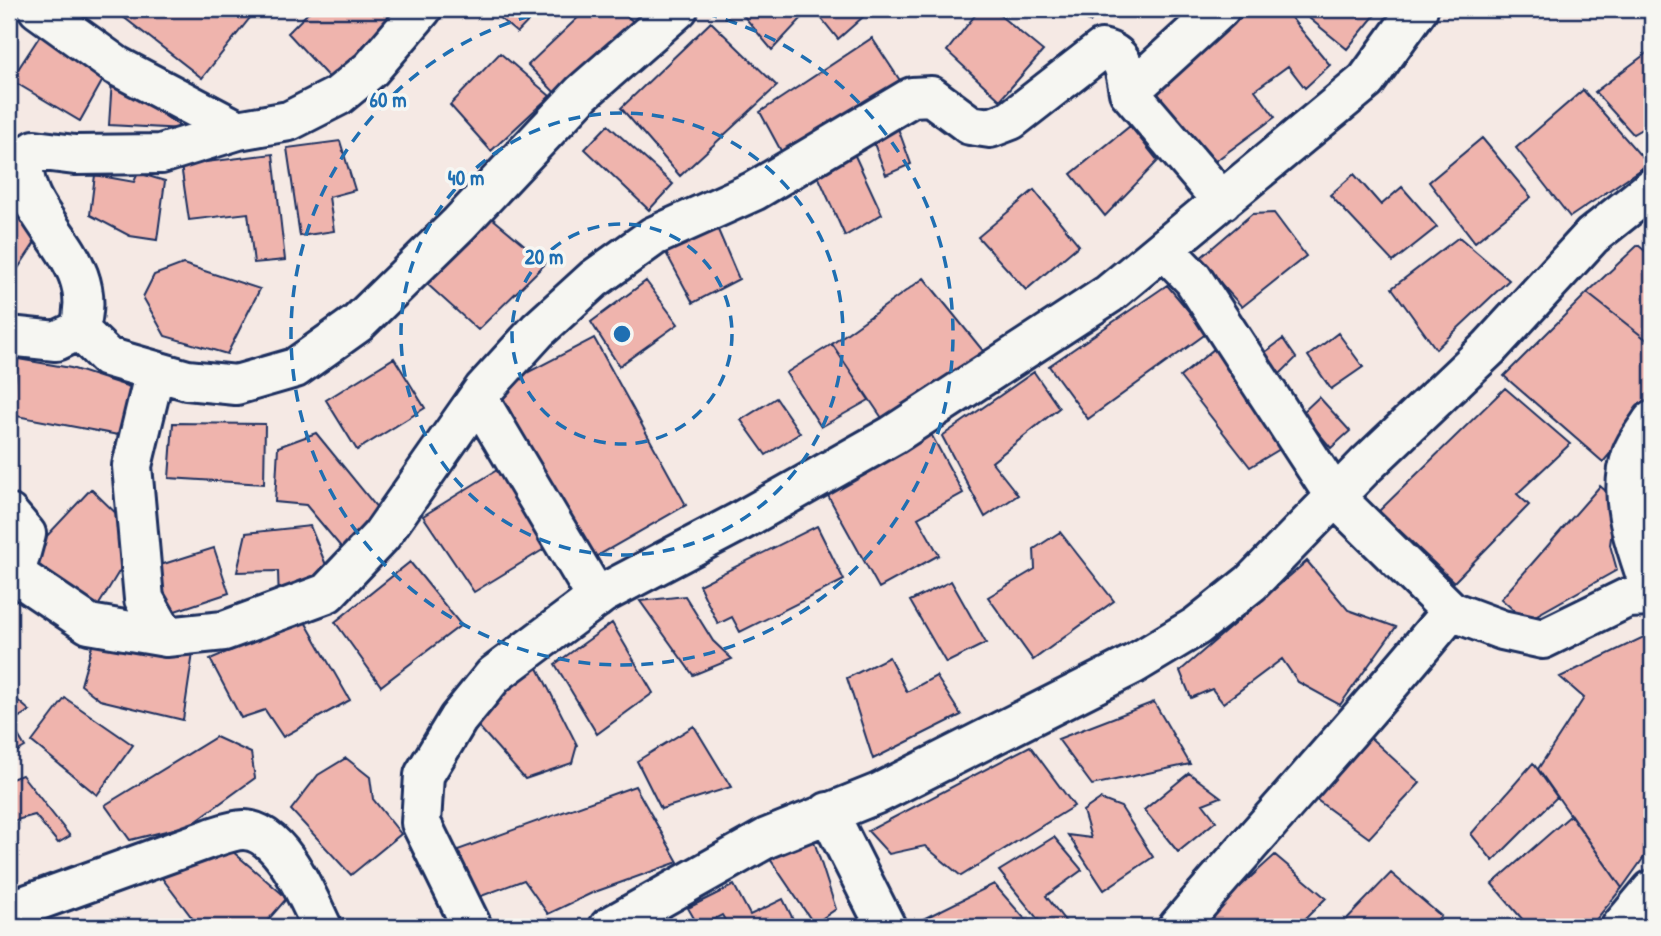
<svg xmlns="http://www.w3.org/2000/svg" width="1661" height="936" font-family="'Patrick Hand',sans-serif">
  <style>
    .building { fill: #efb4ad; stroke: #1b2f5e; stroke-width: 2 }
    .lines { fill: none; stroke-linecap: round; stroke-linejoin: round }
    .minor-casing { stroke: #1b2f5e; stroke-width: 44 }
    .minor { stroke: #f6f6f2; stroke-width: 38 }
    .ring { fill: none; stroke: #1f6fb2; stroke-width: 3.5; stroke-dasharray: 12 9 }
    .centre { fill: #1f6fb2; stroke: #f6f6f2; stroke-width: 3.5 }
    .ring-label { font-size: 21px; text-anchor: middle; font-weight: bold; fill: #1f6fb2; stroke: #f6f6f2; stroke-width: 7; stroke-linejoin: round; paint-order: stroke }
  </style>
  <rect width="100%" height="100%" fill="#f5e9e4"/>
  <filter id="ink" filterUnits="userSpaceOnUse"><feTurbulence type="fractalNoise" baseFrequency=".0143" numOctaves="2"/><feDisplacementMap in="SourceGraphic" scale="14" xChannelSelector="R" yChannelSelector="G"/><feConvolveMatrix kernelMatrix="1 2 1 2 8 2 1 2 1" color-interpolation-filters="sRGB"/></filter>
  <g filter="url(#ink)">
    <path class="building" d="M 113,9 L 257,9 L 202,78 Z
      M 312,9 L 386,9 L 394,18 L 333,82 L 288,33 Z
      M 489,9 L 540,9 L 517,33 Z
      M 587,9 L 619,9 L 637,25 L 560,98 L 528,65 Z
      M 738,9 L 794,9 L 801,19 L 772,50 Z
      M 814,9 L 872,9 L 838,39 Z
      M 980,9 L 992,9 L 1043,51 L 1000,100 L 947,51 Z
      M 1073,9 L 1102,9 L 1090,22 Z
      M 1251,9 L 1284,9 L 1330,65 L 1305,88 L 1288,66 L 1255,90 L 1275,117 L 1206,168 L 1148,91 Z
      M 1298,9 L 1380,9 L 1347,49 Z
      M 711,22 L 777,86 L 680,176 L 621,108 Z
      M 43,31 L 109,69 L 80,121 L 11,80 Z
      M 872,38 L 903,85 L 787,162 L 760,112 Z
      M 1652,49 L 1652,123 L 1633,134 L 1595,92 Z
      M 500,53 L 550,96 L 491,151 L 450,105 Z
      M 112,80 L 184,129 L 109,125 Z
      M 1583,90 L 1648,164 L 1570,217 L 1516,148 Z
      M 895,120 L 911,164 L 886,175 L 870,133 Z
      M 608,125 L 673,184 L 649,210 L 585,149 Z
      M 1130,126 L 1158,161 L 1105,216 L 1071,174 Z
      M 1482,138 L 1531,197 L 1475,242 L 1429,182 Z
      M 340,141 L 355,190 L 329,197 L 334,231 L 300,236 L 287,148 Z
      M 851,147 L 882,214 L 845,236 L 810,158 Z
      M 273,154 L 285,260 L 254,263 L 248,213 L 189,220 L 181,165 Z
      M 138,173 L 165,181 L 157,240 L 130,236 L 90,215 L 95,175 L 134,182 Z
      M 1354,174 L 1381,205 L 1402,187 L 1437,227 L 1393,262 L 1330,195 Z
      M 1034,190 L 1079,245 L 1026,290 L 978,237 Z
      M 9,196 L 23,203 L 34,244 L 17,270 L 9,269 Z
      M 1274,213 L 1306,256 L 1242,307 L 1199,259 L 1252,214 Z
      M 492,218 L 546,263 L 478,330 L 426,283 Z
      M 715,223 L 739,279 L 693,303 L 665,251 Z
      M 1459,237 L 1509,280 L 1436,349 L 1392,288 Z
      M 1638,245 L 1652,257 L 1652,344 L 1587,293 Z
      M 183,264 L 260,289 L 227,354 L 165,336 L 143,297 L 154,275 Z
      M 924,278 L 988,357 L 884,421 L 832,344 Z
      M 646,281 L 678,324 L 619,366 L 591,322 Z
      M 1167,285 L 1207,333 L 1088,419 L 1049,366 Z
      M 1587,293 L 1652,344 L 1652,404 L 1603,462 L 1504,376 Z
      M 1338,333 L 1363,367 L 1331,389 L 1308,356 Z
      M 594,338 L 686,505 L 590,560 L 498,388 Z
      M 1283,339 L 1296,358 L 1278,376 L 1264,353 Z
      M 832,344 L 869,400 L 821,427 L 786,373 Z
      M 1214,349 L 1255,395 L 1247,401 L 1285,446 L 1250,467 L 1180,377 Z
      M 394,358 L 425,408 L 357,450 L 326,400 Z
      M 18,359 L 71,368 L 133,388 L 129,437 L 11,415 Z
      M 1034,372 L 1059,408 L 992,462 L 1018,495 L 985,517 L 942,436 Z
      M 1505,388 L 1570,444 L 1517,494 L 1529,505 L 1454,582 L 1379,511 Z
      M 1319,397 L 1350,431 L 1331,448 L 1302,413 Z
      M 776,398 L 800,433 L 766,455 L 741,420 Z
      M 173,423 L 265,424 L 264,484 L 169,478 Z
      M 316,433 L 387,520 L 346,553 L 306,505 L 275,502 L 278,447 Z
      M 931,434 L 963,493 L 918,518 L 939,555 L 879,588 L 826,492 Z
      M 505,465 L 554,543 L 474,592 L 423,516 Z
      M 1600,486 L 1616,500 L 1610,545 L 1617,570 L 1526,621 L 1501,599 Z
      M 91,489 L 128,525 L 120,570 L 92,616 L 29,555 Z
      M 310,526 L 333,582 L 279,603 L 278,571 L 237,572 L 246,533 Z
      M 817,526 L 844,580 L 740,632 L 732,617 L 718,624 L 699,585 Z
      M 1060,532 L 1114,601 L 1033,660 L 988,597 L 1035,569 L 1034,549 Z
      M 214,548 L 229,593 L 166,614 L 151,568 Z
      M 1307,561 L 1348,610 L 1396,627 L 1340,705 L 1298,682 L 1282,659 L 1223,703 L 1212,689 L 1191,698 L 1180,671 Z
      M 410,562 L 461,625 L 381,686 L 335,622 Z
      M 951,581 L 986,643 L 946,663 L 910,601 Z
      M 685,596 L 713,641 L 732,659 L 693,675 L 640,601 Z
      M 304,620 L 350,700 L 283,737 L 265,710 L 241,718 L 210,659 Z
      M 612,623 L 653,693 L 597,734 L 555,664 Z
      M 1652,633 L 1652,846 L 1622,888 L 1538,769 L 1584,698 L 1560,677 Z
      M 95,635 L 193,653 L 183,720 L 100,700 L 81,685 Z
      M 889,657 L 907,692 L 936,676 L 961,715 L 873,759 L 847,678 Z
      M 536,664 L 577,745 L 572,763 L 525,779 L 472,719 Z
      M 15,698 L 30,711 L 10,722 L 25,747 L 9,756 L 9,702 Z
      M 65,698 L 133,745 L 97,795 L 32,742 Z
      M 1154,702 L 1190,764 L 1092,785 L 1058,739 Z
      M 694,726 L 731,787 L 661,809 L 637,761 Z
      M 1363,731 L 1420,783 L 1369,838 L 1306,792 Z
      M 216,737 L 251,753 L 255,778 L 190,825 L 130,840 L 105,805 Z
      M 1030,746 L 1074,806 L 961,876 L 925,846 L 889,854 L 868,831 Z
      M 346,758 L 370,777 L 373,799 L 401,834 L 351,875 L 291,810 L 318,775 Z
      M 1533,763 L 1557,797 L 1493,861 L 1471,834 Z
      M 1189,773 L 1221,797 L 1203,804 L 1216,821 L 1178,852 L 1144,810 Z
      M 22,775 L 70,836 L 58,843 L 35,815 L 9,822 L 9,780 Z
      M 635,786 L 678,862 L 592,893 L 548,914 L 524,880 L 476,898 L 455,851 Z
      M 1100,799 L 1121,807 L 1153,857 L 1104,890 L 1068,835 L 1091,838 L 1083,811 Z
      M 1571,815 L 1622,888 L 1590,927 L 1529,927 L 1492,884 Z
      M 1054,837 L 1082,870 L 1046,896 L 1068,925 L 1044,927 L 999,871 Z
      M 814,841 L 836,909 L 814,924 L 768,856 Z
      M 9,849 L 18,891 L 9,892 Z
      M 232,851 L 287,898 L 262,927 L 199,927 L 159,874 Z
      M 1275,855 L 1326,898 L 1297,927 L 1198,925 Z
      M 1391,873 L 1441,916 L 1429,927 L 1339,927 Z
      M 994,884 L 1032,927 L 907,927 Z
      M 734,885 L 750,915 L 783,899 L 797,927 L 729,927 L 722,915 L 699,927 L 688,908 Z"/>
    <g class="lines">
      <g class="minor-casing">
        <path id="minor" d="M 38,9 L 117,66 L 238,130
          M 1220,9 L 1129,92 L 1222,201
          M 1164,249 L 1193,279 L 1335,497 L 1451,611 L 1502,630 L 1543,639 L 1627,598 L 1652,597
          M 79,330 L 107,357 L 187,380 L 236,385 L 295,368 L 358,323 L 459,224 L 582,93 L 678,9
          M 9,336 L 56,341 L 79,330 C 104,254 17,222 24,158 L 35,150 L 75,155 L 161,154 L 238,130 L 289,121 L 338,96 L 371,69 L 422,9
          M 155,371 L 132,466 L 144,599 L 166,637
          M 478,398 L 597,598
          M 1652,421 C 1646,431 1636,442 1632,454 C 1616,500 1637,549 1652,593
          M 9,514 L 26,534 L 15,574
          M 9,581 L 15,574 L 89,624 L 166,637 L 224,631 L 327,593 L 381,536 L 484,389 L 538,330 L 594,279 L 654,236 L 754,191 L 912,97 L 931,96 L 970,125 L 990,128 L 1011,120 L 1102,49 C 1125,54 1125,71 1129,92
          M 828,812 L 886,927
          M 9,911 L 211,838 C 221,835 233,830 243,830 C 281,830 308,898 322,927
          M 472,927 L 421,823 L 424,775 L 458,719 L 494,675 L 602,594 L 739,522 L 893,435 L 1109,294 L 1366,81 L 1418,9
          M 609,927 L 767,838 L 879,793 L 1134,664 L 1197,626 L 1251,583 L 1366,465 L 1489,348 L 1592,236 L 1652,188
          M 1178,927 C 1268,821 1363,719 1451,611
          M 1621,927 L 1652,890"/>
      </g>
      <use href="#minor" class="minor"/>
    </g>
  </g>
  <g class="ring">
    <circle cx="622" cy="334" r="110"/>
    <circle cx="622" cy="334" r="221"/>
    <path d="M685 9A331 331 0 1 1 559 9"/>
  </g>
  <circle cx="622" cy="334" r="10" class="centre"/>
  <g class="ring-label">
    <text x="388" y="107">60 m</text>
    <text x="466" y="185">40 m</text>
    <text x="544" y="264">20 m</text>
  </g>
  <rect width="1661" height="936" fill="none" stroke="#f6f6f2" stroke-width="35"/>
  <rect x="18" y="18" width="1626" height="901" fill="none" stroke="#1b2f5e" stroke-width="2.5" filter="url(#ink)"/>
</svg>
